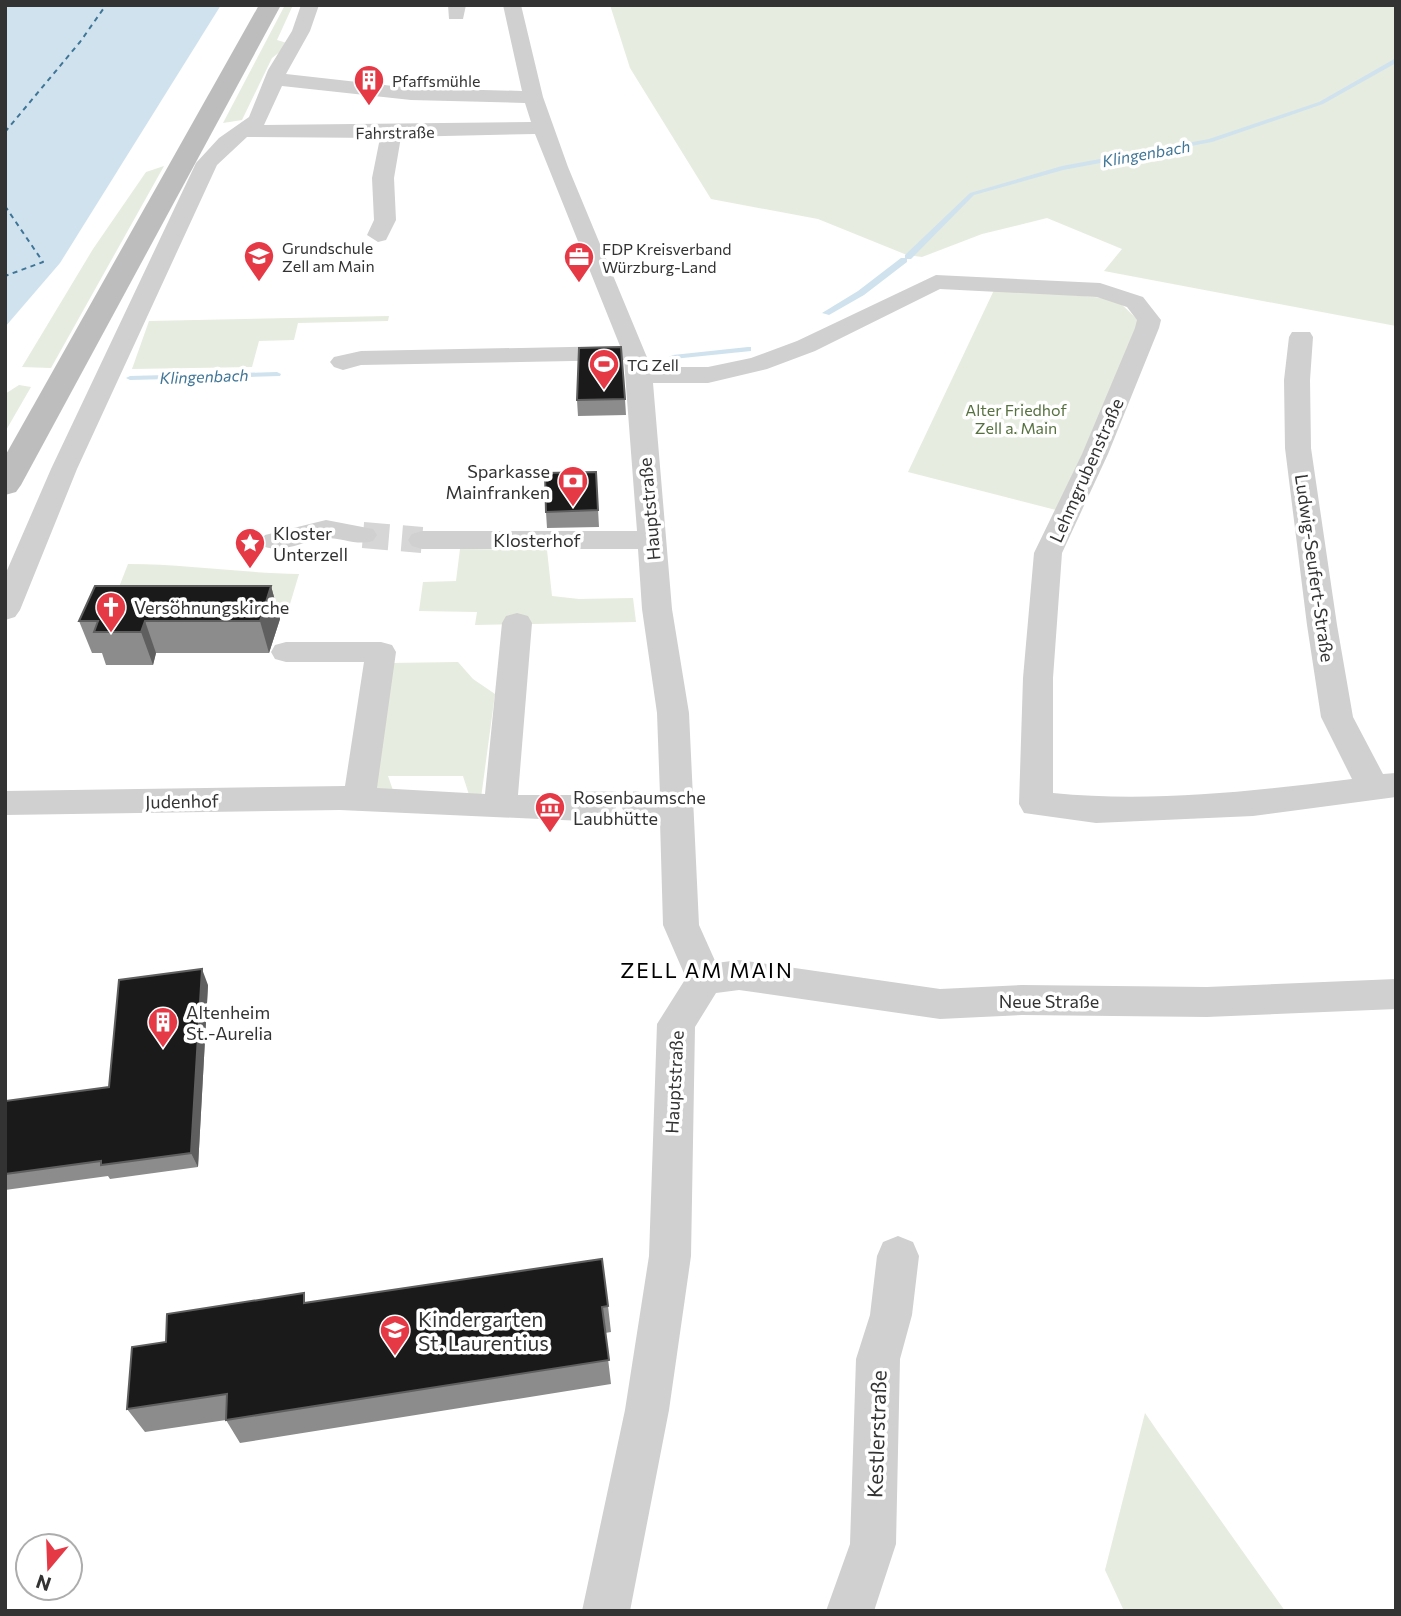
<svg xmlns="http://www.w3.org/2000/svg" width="1401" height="1616" font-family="Commissioner,sans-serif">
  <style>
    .green { fill: #e6ecdf }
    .water { fill: #cfe2ee }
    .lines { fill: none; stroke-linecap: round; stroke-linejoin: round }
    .stream { fill: #cfe2ee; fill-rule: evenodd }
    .ferry { stroke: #3f7597; stroke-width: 2; stroke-dasharray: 5 4.5; stroke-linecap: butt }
    .street-tunnel-far1 { stroke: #d6d6d6; stroke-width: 26; stroke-dasharray: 26 13; stroke-linecap: butt }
    .street-tunnel { stroke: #d6d6d6; stroke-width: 33; stroke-dasharray: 33 17; stroke-linecap: butt }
    .street { fill: #d0d0d0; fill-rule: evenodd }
    .secondary { fill: #bdbdbd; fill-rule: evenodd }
    .wall { fill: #8c8c8c }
    .shaded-wall { fill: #5f5f5f }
    .building { fill: #1a1a1a; stroke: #5f5f5f; stroke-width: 2 }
    .labels { text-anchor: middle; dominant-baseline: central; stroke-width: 7; stroke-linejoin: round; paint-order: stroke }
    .far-poi-label { font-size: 16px; fill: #333; stroke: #fff; text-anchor: start }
    .far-street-label { font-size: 16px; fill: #333; stroke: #fff }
    .far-water-label { font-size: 16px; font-style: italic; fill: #3f7597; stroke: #fff }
    .far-park-label { font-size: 16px; fill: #56703f; stroke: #fff }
    .street-label { font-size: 18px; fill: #333; stroke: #fff }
    .poi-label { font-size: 18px; fill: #333; stroke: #fff; text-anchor: start }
    .quarter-label { font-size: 21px; letter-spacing: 2px; fill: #000; stroke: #fff }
    .near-poi-label { font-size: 21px; fill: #333; stroke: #fff; text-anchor: start }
    .near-street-label { font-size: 21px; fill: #333; stroke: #fff }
  </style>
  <rect width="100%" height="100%" fill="#fff"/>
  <path class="green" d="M 285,5 L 293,5 L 277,40 L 290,44 L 272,58 L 242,120 L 223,123 Z
    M 610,5 L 1396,5 L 1396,326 L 1104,271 L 1122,249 L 1047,218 L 982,234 L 922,257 L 907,255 L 818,219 L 711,199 L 630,68 Z
    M 164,166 L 51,368 L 22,367 L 93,249 L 146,172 Z
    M 995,288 L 1116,299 L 1140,322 L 1141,329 L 1056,510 L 908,472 Z
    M 389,316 L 388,321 L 298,323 L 294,340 L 259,341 L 252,367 L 132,369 L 149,321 Z
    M 19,385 L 31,387 L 5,432 L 5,394 Z
    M 460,549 L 547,550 L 552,596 L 579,599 L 633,598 L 636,622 L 475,625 L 477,612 L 419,611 L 423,582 L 456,581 Z
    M 128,564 C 185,564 241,573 299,574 L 290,604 L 252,604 L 107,618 Z
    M 458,662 L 473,679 L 495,694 L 481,798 L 470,798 L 463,776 L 388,776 L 395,796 L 367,796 L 391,663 Z
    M 1145,1413 L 1158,1432 L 1285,1611 L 1124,1611 L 1105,1570 Z"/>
  <path class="water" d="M 5,5 L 221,5 L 60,263 L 5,327 Z"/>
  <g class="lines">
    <path class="stream" d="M 1396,58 L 1396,63 L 1323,104 L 1212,142 L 1063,170 L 974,195 L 911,259 L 907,259 L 907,262 L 864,295 L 829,315 L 822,313 L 858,291 L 901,258 L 905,258 L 905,255 L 970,193 L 1062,166 L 1209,139 L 1319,102 Z
      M 748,347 L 751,347 L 751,351 L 673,359 L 669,357 L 673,355 Z
      M 277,372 L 281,374 L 280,376 L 130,380 L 126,378 L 130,376 Z"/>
    <path class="ferry" d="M 5,132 L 80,42 L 106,5
      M 5,206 L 43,262 L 5,276"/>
    <path class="street-tunnel-far1" d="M 363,535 L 422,540"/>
    <path class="street-tunnel" d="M 583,808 L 639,808"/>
    <path class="street" d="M 301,5 L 319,5 L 310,31 L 286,74 L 411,88 L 522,91 L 503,5 L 521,5 L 543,97 L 568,167 L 651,367 L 708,367 L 751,358 L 797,341 L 936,275 L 1100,283 L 1143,297 L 1161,320 L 1159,328 L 1108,454 L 1062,553 L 1053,678 L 1053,793 C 1152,803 1254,791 1352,779 L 1321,717 L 1307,625 L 1285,448 L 1284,380 L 1289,337 L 1292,332 L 1310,332 L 1313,337 L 1310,380 L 1311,448 L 1337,625 L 1353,717 L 1383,774 L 1396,773 L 1396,797 L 1253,816 L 1096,823 L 1024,813 L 1019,804 L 1023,678 L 1034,553 L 1082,454 L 1135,328 L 1137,320 L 1127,307 L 1097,297 L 940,289 L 815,351 L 767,369 L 708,383 L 653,383 L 672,609 L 689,713 L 699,925 L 716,963 L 739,960 L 940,989 L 1022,985 L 1207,987 L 1396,979 L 1396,1009 L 1207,1017 L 1022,1015 L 940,1019 L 739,990 L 716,993 L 695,1027 L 691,1256 L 669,1410 L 630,1611 L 582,1611 L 625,1410 L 649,1256 L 657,1024 L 686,978 L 663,925 L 660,821 L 627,817 L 622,808 L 627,799 L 660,795 L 657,713 L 642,609 L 638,549 L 422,549 L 412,546 L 408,540 L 412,534 L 422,531 L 637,531 L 624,360 L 361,365 L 343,370 L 334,367 L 330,362 L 334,357 L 361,351 L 620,346 L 535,134 L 401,137 L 394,178 L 396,220 L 386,240 L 378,242 L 367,235 L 374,220 L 372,178 L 380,138 L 247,137 L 217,165 L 77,469 L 20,610 L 15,617 L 5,620 L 5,575 L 51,469 L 196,163 L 219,138 L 249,117 L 268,70 L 292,31 ZM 282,86 L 411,100 L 525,103 L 531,122 L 264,125 Z
      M 448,5 L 466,5 L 463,19 L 449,19 Z
      M 326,520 L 373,529 L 377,535 L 373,541 C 356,546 341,537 324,538 C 304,541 285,553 265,547 L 261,541 L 265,535 Z
      M 517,613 L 528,616 L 532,623 L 518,795 L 583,795 L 595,799 L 600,808 L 595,817 L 583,821 L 340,810 L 5,815 L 5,791 L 345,786 L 364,662 L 286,662 L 275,659 L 271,652 L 275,645 L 286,642 L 381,642 L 392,645 L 396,652 L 377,788 L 485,794 L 502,623 L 506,616 Z
      M 898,1236 L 913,1242 L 919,1256 L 912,1315 L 900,1359 L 896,1544 L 874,1611 L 826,1611 L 850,1544 L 856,1359 L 870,1315 L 877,1256 L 883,1242 Z"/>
    <path class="secondary" d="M 259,5 L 281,5 L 21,485 L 16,492 L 5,495 L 5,456 Z"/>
  </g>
  <path class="wall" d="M 625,399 L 626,415 L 578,416 L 577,400 Z
    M 596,472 L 599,527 L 547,528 L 546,512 Z
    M 271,586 L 280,619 L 269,653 L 156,653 L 153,665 L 106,665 L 102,653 L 92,653 L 79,621 Z
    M 208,985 L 198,1167 L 110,1179 L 108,1176 L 5,1190 L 5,1101 L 109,1087 Z
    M 308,1302 L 608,1306 L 611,1332 L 605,1333 L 611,1384 L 240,1443 L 226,1420 L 145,1432 L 127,1409 L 166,1342 Z"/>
  <path class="shaded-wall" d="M 271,586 L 280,619 L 269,653 L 260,621 Z
    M 145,621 L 156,653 L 153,665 L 141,632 Z
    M 202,969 L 208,985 L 198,1167 L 191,1153 Z"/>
  <path class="building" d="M 621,347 L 625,399 L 577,400 L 579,348 Z
    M 596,472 L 598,510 L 546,512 L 545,473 Z
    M 95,586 L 271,586 L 260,621 L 145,621 L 141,632 L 94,632 L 98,621 L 79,621 Z
    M 202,969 L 191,1153 L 101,1165 L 101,1161 L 5,1174 L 5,1101 L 109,1087 L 119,980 Z
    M 602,1259 L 608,1306 L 602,1307 L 609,1360 L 226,1420 L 227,1394 L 127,1409 L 132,1347 L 166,1342 L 167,1314 L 304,1293 L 304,1303 Z"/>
  <defs>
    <g id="building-pin" transform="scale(1.575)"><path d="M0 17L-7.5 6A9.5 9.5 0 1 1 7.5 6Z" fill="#e63946" stroke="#fff"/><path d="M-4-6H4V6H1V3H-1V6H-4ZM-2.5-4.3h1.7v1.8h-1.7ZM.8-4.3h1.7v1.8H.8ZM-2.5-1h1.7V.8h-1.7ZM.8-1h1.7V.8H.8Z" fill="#fff"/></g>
    <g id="school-pin" transform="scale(1.575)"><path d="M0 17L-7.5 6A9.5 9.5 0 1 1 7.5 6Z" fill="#e63946" stroke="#fff"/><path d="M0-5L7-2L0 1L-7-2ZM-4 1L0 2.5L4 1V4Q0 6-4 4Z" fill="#fff"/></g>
    <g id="office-pin" transform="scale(1.575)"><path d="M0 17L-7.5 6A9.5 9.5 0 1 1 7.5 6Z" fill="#e63946" stroke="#fff"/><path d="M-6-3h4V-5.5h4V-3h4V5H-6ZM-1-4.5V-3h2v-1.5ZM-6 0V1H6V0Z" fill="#fff"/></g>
    <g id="stadium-pin" transform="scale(1.575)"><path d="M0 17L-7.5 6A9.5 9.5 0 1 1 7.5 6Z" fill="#e63946" stroke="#fff"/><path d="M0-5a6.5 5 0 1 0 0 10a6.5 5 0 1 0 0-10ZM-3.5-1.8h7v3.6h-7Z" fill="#fff"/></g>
    <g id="bank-pin" transform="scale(1.575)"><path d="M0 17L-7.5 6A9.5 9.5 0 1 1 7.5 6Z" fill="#e63946" stroke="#fff"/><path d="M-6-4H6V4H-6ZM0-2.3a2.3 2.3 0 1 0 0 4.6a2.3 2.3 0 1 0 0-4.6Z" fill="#fff"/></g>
    <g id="sight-pin" transform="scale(1.575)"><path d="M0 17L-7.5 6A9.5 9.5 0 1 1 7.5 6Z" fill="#e63946" stroke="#fff"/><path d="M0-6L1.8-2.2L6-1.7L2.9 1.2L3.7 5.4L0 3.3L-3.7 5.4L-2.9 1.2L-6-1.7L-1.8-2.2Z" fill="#fff"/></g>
    <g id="church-pin" transform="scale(1.575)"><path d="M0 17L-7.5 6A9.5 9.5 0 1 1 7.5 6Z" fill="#e63946" stroke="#fff"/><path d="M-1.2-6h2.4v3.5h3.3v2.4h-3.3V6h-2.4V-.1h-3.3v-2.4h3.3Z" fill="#fff"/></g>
    <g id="museum-pin" transform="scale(1.575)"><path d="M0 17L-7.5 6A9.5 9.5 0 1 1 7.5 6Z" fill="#e63946" stroke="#fff"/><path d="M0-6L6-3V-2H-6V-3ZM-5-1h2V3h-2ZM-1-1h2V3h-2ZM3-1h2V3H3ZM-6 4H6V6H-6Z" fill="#fff"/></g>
  </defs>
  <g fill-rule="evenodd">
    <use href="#building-pin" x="369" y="80"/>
    <use href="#school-pin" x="259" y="256"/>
    <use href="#office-pin" x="579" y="257"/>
    <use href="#stadium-pin" x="604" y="364"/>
    <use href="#bank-pin" x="573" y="481"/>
    <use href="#sight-pin" x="250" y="543"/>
    <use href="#church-pin" x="111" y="607"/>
    <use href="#museum-pin" x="550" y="807"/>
    <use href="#building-pin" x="163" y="1022"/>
    <use href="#school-pin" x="395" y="1330"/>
  </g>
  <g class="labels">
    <g class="far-poi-label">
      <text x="392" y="80">Pfaffsmühle</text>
      <text x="282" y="247">Grundschule<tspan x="282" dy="18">Zell am Main</tspan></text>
      <text x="602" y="248">FDP Kreisverband<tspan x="602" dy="18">Würzburg-Land</tspan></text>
      <text x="627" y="364">TG Zell</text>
    </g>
    <g class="far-street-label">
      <text transform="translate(395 132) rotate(-1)">Fahrstraße</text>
    </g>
    <g class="far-water-label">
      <text transform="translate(1146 153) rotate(-10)">Klingenbach</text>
      <text transform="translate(204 376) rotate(-2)">Klingenbach</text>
    </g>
    <g class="far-park-label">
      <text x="1016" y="409">Alter Friedhof<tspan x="1016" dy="18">Zell a. Main</tspan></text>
    </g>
    <g class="street-label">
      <text transform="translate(1086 470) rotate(-66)">Lehmgrubenstraße</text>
      <text transform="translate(649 509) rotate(-95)">Hauptstraße</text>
      <text x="537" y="540">Klosterhof</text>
      <text transform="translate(1315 568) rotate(82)">Ludwig-Seufert-Straße</text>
      <text transform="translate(182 801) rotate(-1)">Judenhof</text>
      <text x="1049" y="1001">Neue Straße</text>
      <text transform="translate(674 1082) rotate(-87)">Hauptstraße</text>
    </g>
    <g class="poi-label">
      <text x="550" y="471" text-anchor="end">Sparkasse<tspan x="550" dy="21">Mainfranken</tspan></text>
      <text x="273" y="533">Kloster<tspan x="273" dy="21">Unterzell</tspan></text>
      <text x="134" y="607">Versöhnungskirche</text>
      <text x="573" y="797">Rosenbaumsche<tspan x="573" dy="21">Laubhütte</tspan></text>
      <text x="186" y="1012">Altenheim<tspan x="186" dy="21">St.-Aurelia</tspan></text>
    </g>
    <g class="quarter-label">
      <text x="707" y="969">ZELL AM MAIN</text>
    </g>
    <g class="near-poi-label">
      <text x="418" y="1318">Kindergarten<tspan x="418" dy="24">St. Laurentius</tspan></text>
    </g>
    <g class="near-street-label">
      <text transform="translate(876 1434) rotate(-88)">Kestlerstraße</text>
    </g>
  </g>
  <rect width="1401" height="1616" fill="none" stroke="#333333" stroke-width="14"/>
  <g transform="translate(49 1567) rotate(199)"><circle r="33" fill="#ffffff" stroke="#adadad" stroke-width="2"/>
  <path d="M0-5L12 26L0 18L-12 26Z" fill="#e63946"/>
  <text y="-10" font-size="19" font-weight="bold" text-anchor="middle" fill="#333333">N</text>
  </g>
</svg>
